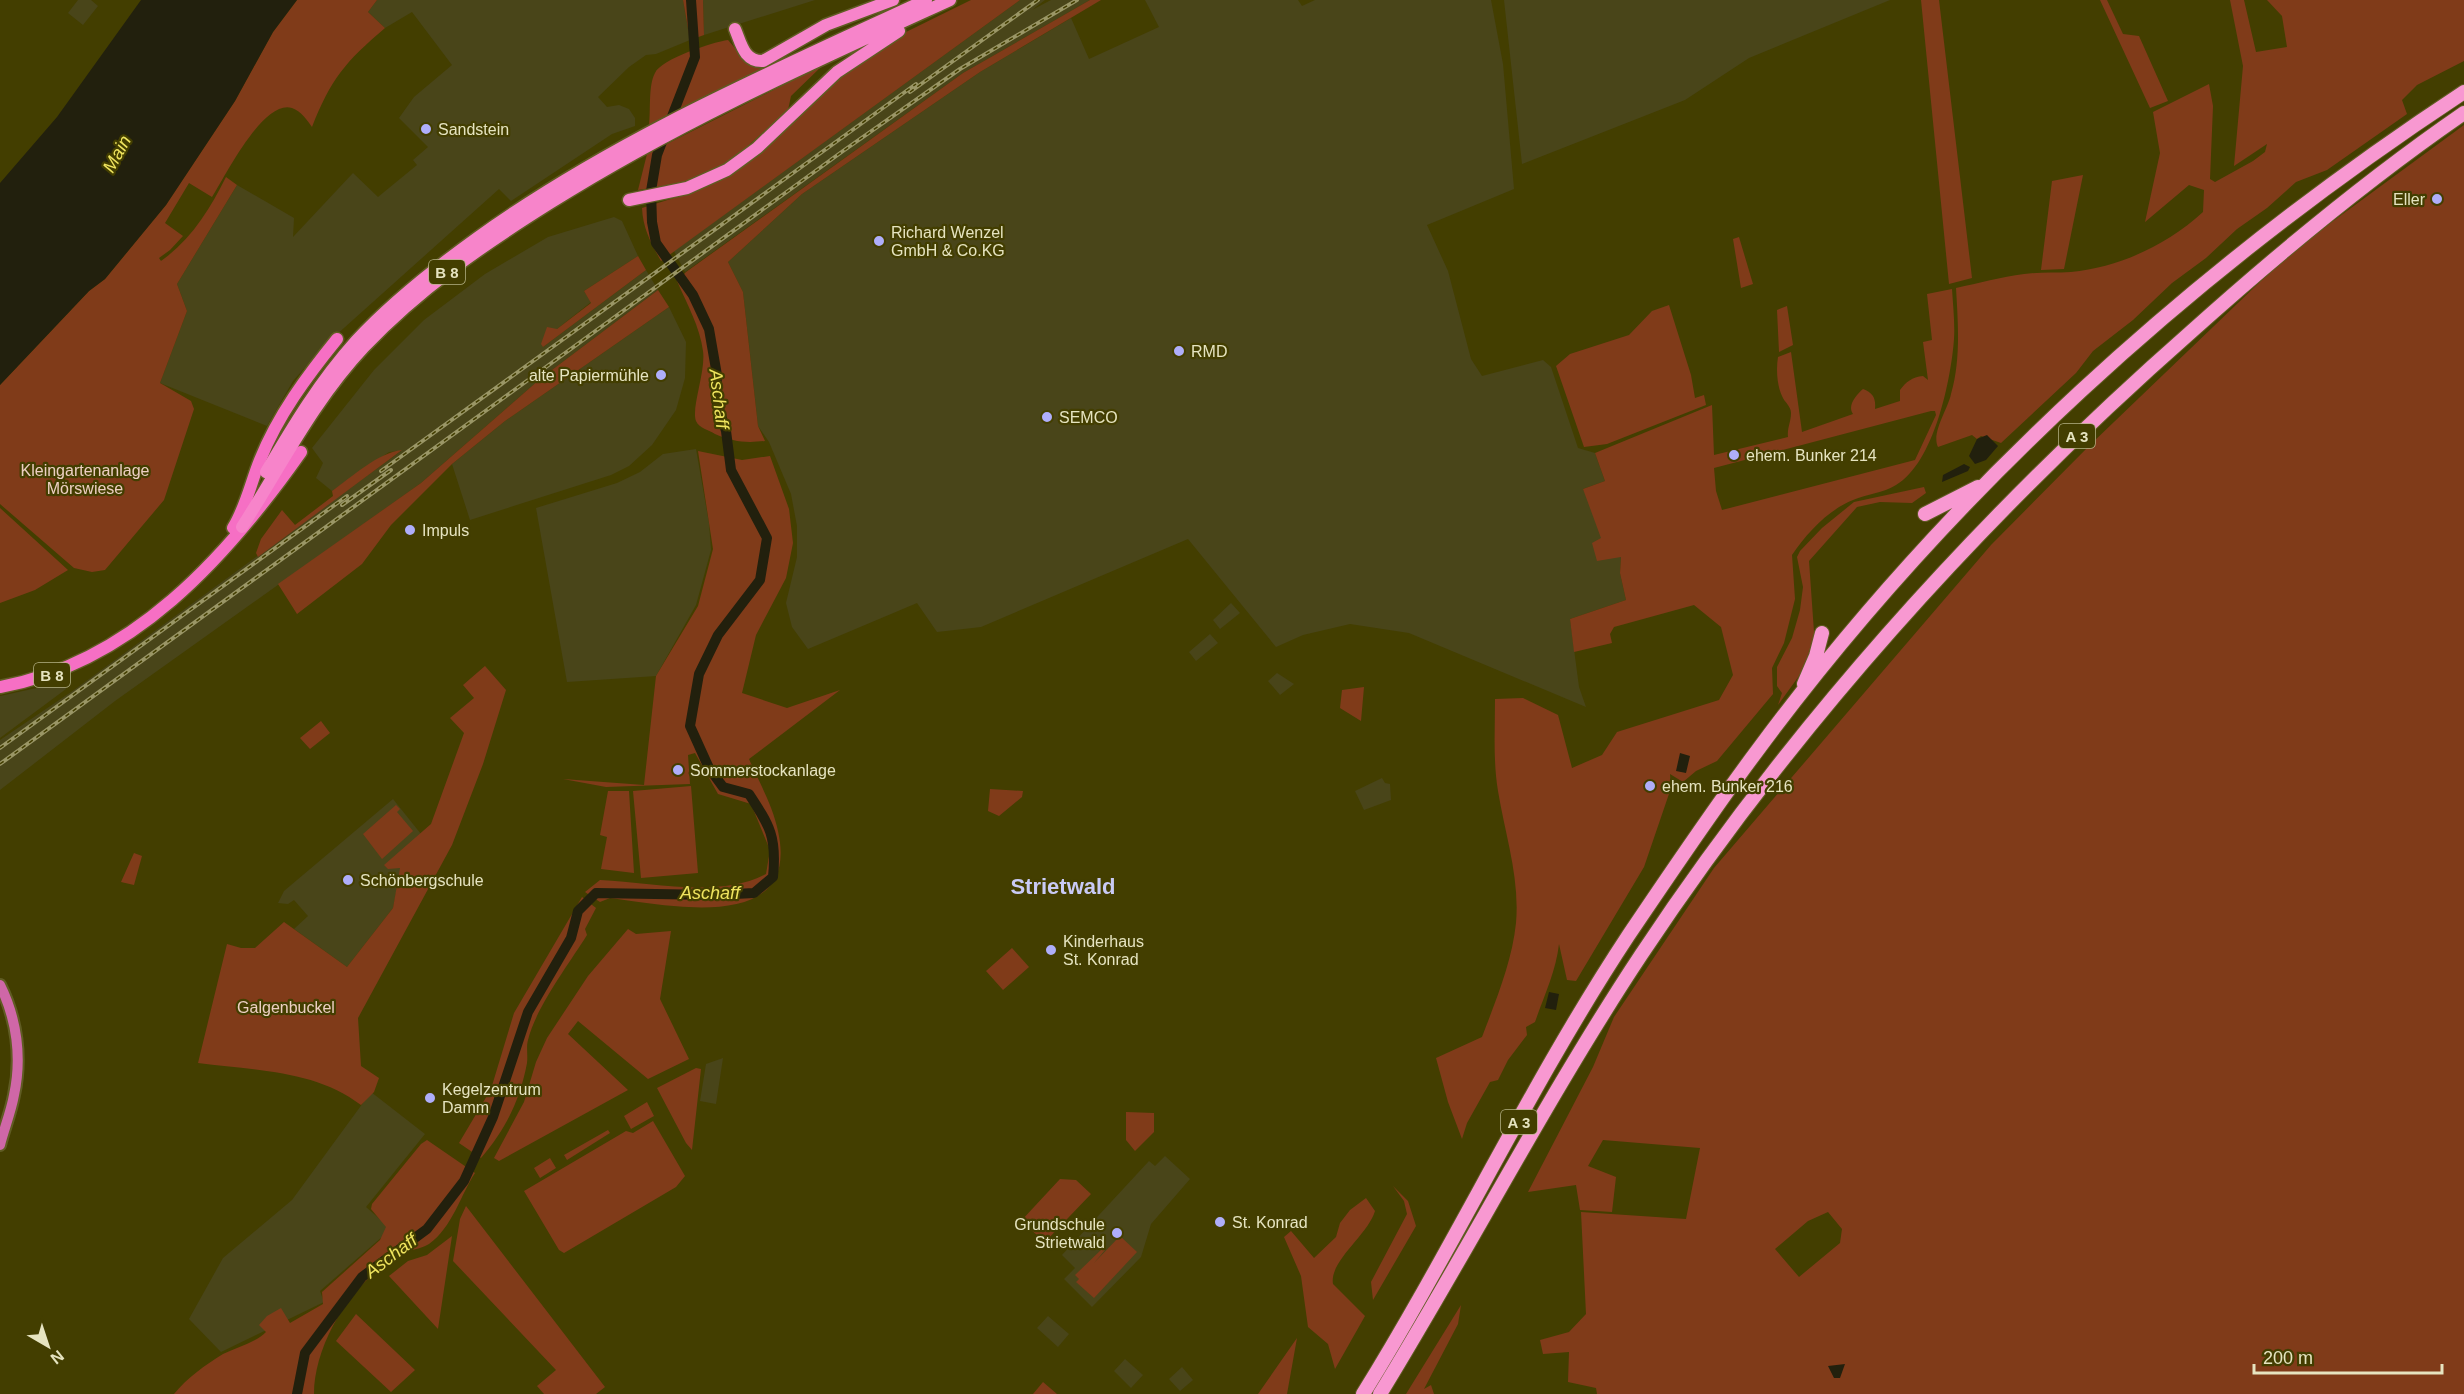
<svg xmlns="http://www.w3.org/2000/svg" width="2464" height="1394" font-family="Helvetica,sans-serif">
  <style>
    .built { fill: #494519 }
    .green { fill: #803b19; fill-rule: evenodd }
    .water { fill: #22200d }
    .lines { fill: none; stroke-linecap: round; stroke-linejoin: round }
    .river { stroke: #22200d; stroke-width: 10 }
    .secondary-casing { stroke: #605c23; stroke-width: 14 }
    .primary-casing { stroke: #605c23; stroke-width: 15 }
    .trunk-casing { stroke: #605c23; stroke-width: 15 }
    .motorway-casing { stroke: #605c23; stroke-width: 16 }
    .secondary { stroke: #cf67a7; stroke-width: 10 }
    .primary { stroke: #f66fc4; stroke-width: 12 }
    .trunk { stroke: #f784ca; stroke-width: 12 }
    .motorway { stroke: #f898d1; stroke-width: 14 }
    .rail-casing { stroke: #9a9666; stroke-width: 4 }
    .rail { stroke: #433e00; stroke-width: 1.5; stroke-dasharray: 4.5; stroke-linecap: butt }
    .poi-dot { fill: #afaefa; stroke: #433e00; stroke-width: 2 }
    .labels { text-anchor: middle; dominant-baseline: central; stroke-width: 4.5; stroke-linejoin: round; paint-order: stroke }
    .shield { fill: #433e00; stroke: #b5b286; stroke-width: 1.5 }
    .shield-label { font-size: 15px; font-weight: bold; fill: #e6e4c0 }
    .poi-label { font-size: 16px; fill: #e6e4c0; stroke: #433e00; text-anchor: start }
    .park-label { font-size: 16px; fill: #edcfc2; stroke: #433e00 }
    .water-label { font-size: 18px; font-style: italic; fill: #efe45e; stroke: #433e00 }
    .district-label { font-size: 22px; font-weight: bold; fill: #c9caf5; stroke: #433e00 }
  </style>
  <rect width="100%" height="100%" fill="#433e00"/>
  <path class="built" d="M 78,0 L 91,0 L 98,6 L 83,25 L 68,13 Z
    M 377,0 L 683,0 L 690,40 L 656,54 L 646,55 L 629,67 L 598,97 L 607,107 L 619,105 L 629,109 L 635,118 L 635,126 L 612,134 L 511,201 L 499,189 L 325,345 L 293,381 L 267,426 L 160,383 L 187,311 L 177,284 L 237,185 L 294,218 L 293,237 L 353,173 L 378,197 L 417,165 L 413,160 L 428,147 L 399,118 L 414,97 L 452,65 L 412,12 L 385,28 L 368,12 Z
    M 703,0 L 815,0 L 704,35 Z
    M 1020,0 L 1045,0 L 1032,10 L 1051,0 L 1090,0 L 963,73 L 685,272 L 674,251 Z
    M 1145,0 L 1298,0 L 1302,6 L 1315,0 L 1491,0 L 1503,64 L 1514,189 L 1427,225 L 1448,271 L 1471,359 L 1482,376 L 1543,360 L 1551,367 L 1578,448 L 1595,453 L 1605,481 L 1583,489 L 1621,557 L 1620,573 L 1626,600 L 1570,619 L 1579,687 L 1586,707 L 1409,633 L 1350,624 L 1303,635 L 1276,647 L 1188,539 L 981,627 L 937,632 L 917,603 L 808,649 L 792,627 L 786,603 L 797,557 L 797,526 L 791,494 L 769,442 L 758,426 L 743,292 L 728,262 L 802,194 L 980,72 L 1071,18 L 1089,59 L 1159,27 Z
    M 1504,0 L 1890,0 L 1749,58 L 1685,100 L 1522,164 Z
    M 614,217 L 622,221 L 638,256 L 584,291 L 591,302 L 557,329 L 548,332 L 543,347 L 646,270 L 658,290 L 540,379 L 421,483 L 115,701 L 0,790 L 0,740 L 74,690 L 401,451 L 389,452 L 332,491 L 316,478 L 323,463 L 312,448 L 374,370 L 424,320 L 485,274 L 548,237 Z
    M 669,307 L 686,342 L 685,378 L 676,410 L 652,445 L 629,466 L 611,475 L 470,520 L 452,464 L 505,421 Z
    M 696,449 L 709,523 L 711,550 L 696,605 L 656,676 L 567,682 L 536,508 L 617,483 L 640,472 L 663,454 Z
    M 1231,603 L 1240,613 L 1220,629 L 1213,620 Z
    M 1210,634 L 1218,643 L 1196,661 L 1189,652 Z
    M 1277,673 L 1294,684 L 1280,695 L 1268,681 Z
    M 64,682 L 66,689 L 0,738 L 0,696 Z
    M 1382,778 L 1385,783 L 1390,784 L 1391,800 L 1364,810 L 1355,791 Z
    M 393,799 L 421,834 L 385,865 L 401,868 L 393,908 L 347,967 L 294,929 L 308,916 L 294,900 L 288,904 L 278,903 L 284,891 Z
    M 723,1058 L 716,1104 L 700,1101 L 706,1064 Z
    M 371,1092 L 425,1134 L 366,1207 L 391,1229 L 320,1291 L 324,1302 L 221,1352 L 189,1319 L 223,1258 L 292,1200 Z
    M 1165,1156 L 1190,1179 L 1151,1224 L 1141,1257 L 1092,1307 L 1064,1279 L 1075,1268 L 1062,1255 L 1149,1161 L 1155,1166 Z
    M 1048,1316 L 1069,1334 L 1058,1347 L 1037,1328 Z
    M 1125,1359 L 1143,1375 L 1131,1388 L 1114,1371 Z
    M 1182,1367 L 1193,1380 L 1180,1391 L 1169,1379 Z"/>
  <path class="green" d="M 297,0 L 377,0 L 368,12 L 385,28 C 345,62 331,79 312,127 C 307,120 301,111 292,108 C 263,99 225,177 212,197 L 189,183 L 165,223 L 183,236 L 170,250 L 159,258 L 161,261 C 191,240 210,209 226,177 L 237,185 L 177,284 L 187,311 L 160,383 L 191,401 L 194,409 L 164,500 L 105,570 L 92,572 L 74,568 L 0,504 L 0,385 L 89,291 L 105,279 L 166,205 L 235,101 L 273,32 Z
    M 683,0 L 703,0 L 704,35 L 690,40 Z
    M 971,0 L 1020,0 L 661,261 C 651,243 643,229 642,208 L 693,192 L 735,169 L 826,86 L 904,33 Z
    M 1090,0 L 1101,0 L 980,72 L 802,194 L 728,262 L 743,292 L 758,426 L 765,441 C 746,443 733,442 715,434 C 709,430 699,428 696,421 C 691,408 706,371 703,351 C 700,327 687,304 677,281 L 686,272 L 963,73 Z
    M 1921,0 L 1939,0 L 1972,278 L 1949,284 Z
    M 2100,0 L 2107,0 L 2123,34 L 2139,36 L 2168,101 L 2150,108 Z
    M 2230,0 L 2244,0 L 2256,52 L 2287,47 L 2282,16 L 2267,0 L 2464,0 L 2464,61 L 2417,85 L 2402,100 L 2407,114 L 2327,170 L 2296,182 L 2267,208 L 2237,229 L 2206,258 L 2172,283 L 2133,320 L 2093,351 L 2076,373 L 2001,443 L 1981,436 L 1977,439 L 1972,435 L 1938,447 C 1931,433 1948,409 1951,394 C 1961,360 1958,322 1956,288 C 1979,283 2001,277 2024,274 C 2040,272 2055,273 2071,272 C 2120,267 2167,245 2203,212 L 2204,190 L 2189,185 L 2145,222 L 2160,153 L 2153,112 L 2209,84 L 2213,106 L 2210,179 L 2215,182 L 2253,161 L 2265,152 L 2267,144 L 2234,166 L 2243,66 Z
    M 728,40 L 746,61 L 757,64 L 762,69 L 649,125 C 651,110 648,86 655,73 C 661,59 713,42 728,40 Z
    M 823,65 L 791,96 L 788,110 L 732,160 L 689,182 L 638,190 L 647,154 Z
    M 2464,125 L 2464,1394 L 1597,1394 L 1596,1388 L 1568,1382 L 1569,1352 L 1543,1354 L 1540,1340 L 1569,1332 L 1586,1314 L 1581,1212 L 1686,1219 L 1700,1148 L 1603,1140 L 1588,1166 L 1616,1177 L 1612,1212 L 1580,1210 L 1576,1185 L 1528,1192 L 1593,1067 L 1614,1017 L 1714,868 L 1991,545 L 2090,445 L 2291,252 ZM 1828,1212 L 1842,1229 L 1840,1243 L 1799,1277 L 1775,1249 L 1808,1221 Z
    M 2083,175 L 2064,269 L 2041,270 L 2052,181 Z
    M 1739,237 L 1753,284 L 1741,288 L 1733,239 Z
    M 638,256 L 646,270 L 543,347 L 541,344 L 547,327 L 557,329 L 591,303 L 584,291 Z
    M 1952,289 C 1953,305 1955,323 1954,339 C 1951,380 1934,463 1896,485 C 1883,493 1867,494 1853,500 C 1828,510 1807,533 1792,555 L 1795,599 L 1784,643 L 1772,668 L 1773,694 L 1717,761 L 1696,771 L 1683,782 L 1670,774 L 1671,788 L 1644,867 L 1576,981 L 1567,980 L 1559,944 C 1556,971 1544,996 1535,1022 L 1526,1027 L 1527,1035 L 1508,1060 L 1498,1080 L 1490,1082 L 1467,1123 L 1462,1139 L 1448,1102 L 1436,1058 L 1482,1037 C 1496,1000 1512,962 1516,923 C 1520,878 1505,834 1498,791 C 1493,761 1495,730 1495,699 L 1523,698 L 1558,715 L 1572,768 L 1602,755 L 1617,732 L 1719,700 L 1733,675 L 1721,627 L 1694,605 L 1614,627 L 1610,634 L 1612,643 L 1574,652 L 1570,619 L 1626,600 L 1620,573 L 1621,557 L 1597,561 L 1592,543 L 1601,538 L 1583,489 L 1605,481 L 1595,453 L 1712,405 L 1714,455 L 1788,437 C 1787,428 1791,422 1791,413 C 1791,406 1785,403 1782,396 C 1777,385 1776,370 1778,357 L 1791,352 L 1802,432 L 1853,414 C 1847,406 1856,395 1863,389 C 1873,393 1876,398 1875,409 L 1900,401 L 1900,390 C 1906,382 1912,377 1923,376 L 1928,380 L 1923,342 L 1932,340 L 1927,294 ZM 1931,411 L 1935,411 L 1936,415 L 1915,460 L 1722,510 L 1716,491 L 1714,468 Z
    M 658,290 L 669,307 L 505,421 L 452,464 L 391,525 L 362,564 L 297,614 L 278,584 L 421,483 L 540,379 Z
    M 1669,305 L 1691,375 L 1695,398 L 1704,395 L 1706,405 L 1607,444 L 1584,447 L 1556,366 L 1570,354 L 1629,335 L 1652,311 Z
    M 1787,306 L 1793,345 L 1779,352 L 1777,310 Z
    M 402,450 L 258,557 L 256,553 L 261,539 L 282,510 L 295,525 L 333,496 L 332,491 C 352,477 377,453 402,450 Z
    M 698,451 L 742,460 L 770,456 L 789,509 L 793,543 L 786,578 L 756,635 L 742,693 L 787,708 L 840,690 L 749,759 C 759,782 773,806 778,831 C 801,935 668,905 610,898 L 600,902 L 585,892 L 600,880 C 652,882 720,899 766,874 L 770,850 L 751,804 L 718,794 L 695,753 L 688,755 L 690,784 L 606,787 L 563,779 L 644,785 L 656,676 L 698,606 L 713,549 Z
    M 1924,487 L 1926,493 L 1912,503 L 1880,502 L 1857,507 L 1809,561 L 1814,632 L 1817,636 L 1804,669 L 1778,705 L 1782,693 L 1777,686 L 1777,667 L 1792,638 L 1800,610 L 1803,587 L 1797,557 L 1800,551 L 1822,528 L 1854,502 Z
    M 0,508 L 68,570 L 35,590 L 0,603 Z
    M 485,666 L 506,690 L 483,764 L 452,845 L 358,1018 L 361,1066 L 379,1078 L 374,1092 L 361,1105 C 316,1070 253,1070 198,1063 L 227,944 L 241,948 L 255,948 L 284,922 L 347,967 L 393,908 L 400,868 L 388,869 L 384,865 L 431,824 L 464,733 L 450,718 L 474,698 L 463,685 Z
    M 1364,687 L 1361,721 L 1340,708 L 1342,690 Z
    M 321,721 L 330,733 L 310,749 L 300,738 Z
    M 691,786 L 698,873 L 641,878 L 633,791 Z
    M 990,789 L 1023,791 L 1022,797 L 999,816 L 988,811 Z
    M 608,791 L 629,791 L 634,873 L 601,869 L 607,837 L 600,835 Z
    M 396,805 L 400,809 L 397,812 L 413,831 L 382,859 L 363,834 Z
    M 134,853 L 142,856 L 134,885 L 121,882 Z
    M 582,897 L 596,908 L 585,929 L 587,935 C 569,964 536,1007 528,1040 C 526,1047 528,1055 527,1063 C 520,1100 506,1129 481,1158 L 459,1143 L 491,1089 L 514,1013 Z
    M 628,929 L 636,934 L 671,931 L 660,999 L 689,1059 L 648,1079 L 578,1021 L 568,1034 L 628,1090 L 499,1161 L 494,1158 L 524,1102 L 536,1062 L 547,1038 L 588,976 Z
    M 1012,948 L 1029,967 L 1003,990 L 986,971 Z
    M 696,1068 L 701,1069 L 692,1150 L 686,1143 L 657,1088 Z
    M 647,1102 L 654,1116 L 631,1129 L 624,1116 Z
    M 1126,1112 L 1154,1113 L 1154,1132 L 1135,1151 L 1126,1140 Z
    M 653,1121 L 685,1176 L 676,1187 L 564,1253 L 559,1250 L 524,1191 L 626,1131 L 633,1133 Z
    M 608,1130 L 610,1133 L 567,1160 L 564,1155 Z
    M 427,1140 L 475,1173 C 461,1194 452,1228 429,1244 C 423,1248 414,1249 407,1252 C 399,1255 391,1261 384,1266 C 346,1291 314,1349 314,1394 L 174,1394 C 187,1378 205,1365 223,1354 C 237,1347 255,1343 266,1332 L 259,1325 L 267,1316 L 281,1308 L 290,1323 L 323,1304 L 322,1292 L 380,1240 L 386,1227 L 371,1209 L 372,1204 L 421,1144 Z
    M 550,1158 L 556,1168 L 540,1178 L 534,1168 Z
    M 1060,1179 L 1076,1180 L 1091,1194 L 1045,1242 L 1021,1221 Z
    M 1393,1186 L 1408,1201 L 1416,1226 L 1373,1300 L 1371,1282 L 1407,1214 L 1404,1201 Z
    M 1366,1198 L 1375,1211 C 1368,1235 1329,1261 1333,1284 L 1365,1316 L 1335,1369 L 1328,1344 L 1308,1327 L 1301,1276 L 1284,1237 L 1291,1231 L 1314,1258 L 1336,1237 L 1340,1223 L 1350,1210 Z
    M 466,1206 L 605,1387 L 596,1394 L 544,1394 L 537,1386 L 556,1370 L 453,1261 L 460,1219 Z
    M 452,1236 L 438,1329 L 389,1276 L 408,1261 L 427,1255 Z
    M 1120,1236 L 1137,1252 L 1094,1298 L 1076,1282 L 1079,1279 L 1075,1275 L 1103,1248 L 1105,1250 L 1094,1263 Z
    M 1461,1305 L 1458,1324 L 1424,1389 L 1431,1385 L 1434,1394 L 1406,1394 Z
    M 356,1314 L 415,1370 L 391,1392 L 336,1341 Z
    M 1297,1338 L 1287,1394 L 1258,1394 Z
    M 1043,1382 L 1057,1394 L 1033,1394 Z"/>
  <path class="water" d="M 141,0 L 297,0 L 273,32 L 235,101 L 166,205 L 105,279 L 89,291 L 0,385 L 0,183 L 57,117 Z
    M 1987,435 L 1998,446 L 1986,460 L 1975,464 L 1969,456 L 1977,439 Z
    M 1964,464 L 1970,467 L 1968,471 L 1942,482 L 1943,475 Z
    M 1680,753 L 1690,756 L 1686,773 L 1676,771 Z
    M 1549,992 L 1559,994 L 1556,1010 L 1545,1008 Z
    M 1845,1364 L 1840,1378 L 1834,1378 L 1828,1366 Z"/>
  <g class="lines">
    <path class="river" d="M 297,1394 L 305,1353 L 362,1277 L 427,1229 L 464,1181 L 493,1117 L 528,1012 L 571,938 L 578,911 L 596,893 L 715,895 L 754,893 L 773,877 C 777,837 770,826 749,794 L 723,787 L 709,768 L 690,726 L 699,674 L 718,635 L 760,580 L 767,538 L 731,470 L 726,431 L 716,400 L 717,375 L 709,329 L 693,295 L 656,243 L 652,222 L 651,191 L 657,155 L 695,57 L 691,0"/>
    <g class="secondary-casing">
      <path id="secondary" d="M 0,985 C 17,1019 22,1058 14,1095 C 11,1112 4,1129 0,1145"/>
    </g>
    <g class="primary-casing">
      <path id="primary" d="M 233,528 C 246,507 251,482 260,460 C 278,415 307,376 337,339
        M 0,687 C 132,663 227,557 301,452"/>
    </g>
    <g class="trunk-casing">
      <path id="trunk" d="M 735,29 C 741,43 744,62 763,61 L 826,25 L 893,0
        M 629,200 L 687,188 L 727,170 L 757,148 L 837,72 L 899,31
        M 266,472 C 293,426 320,381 356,341 C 392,302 434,269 477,238 C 615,139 773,71 926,0
        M 242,527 C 281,466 314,400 364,347 C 419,289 483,245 550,203 C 677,123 814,62 950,0"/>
    </g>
    <g class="motorway-casing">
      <path id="motorway" d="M 1925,514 L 1978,487
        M 1804,684 L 1816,656 L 1822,633
        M 1363,1394 C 1456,1244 1531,1083 1628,936 C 1670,874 1712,811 1757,751 C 1949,491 2195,269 2464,92
        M 1380,1394 C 1469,1249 1547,1097 1641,955 C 1795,723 1983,515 2192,331 C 2279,253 2368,179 2464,113"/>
    </g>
    <use href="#secondary" class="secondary"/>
    <use href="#primary" class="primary"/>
    <use href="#trunk" class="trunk"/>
    <use href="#motorway" class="motorway"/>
    <g class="rail-casing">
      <path id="rail" d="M 910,92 L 1038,0
        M 381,471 L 916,84
        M 342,505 L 391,470
        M 0,748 L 347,496
        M 0,764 L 843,151 L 960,69 L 1077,0"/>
    </g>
    <use href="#rail" class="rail"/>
  </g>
  <g class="poi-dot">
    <circle cx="426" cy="129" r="6"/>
    <circle cx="2437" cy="199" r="6"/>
    <circle cx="879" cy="241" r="6"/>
    <circle cx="1179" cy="351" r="6"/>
    <circle cx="661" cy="375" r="6"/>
    <circle cx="1047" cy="417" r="6"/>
    <circle cx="1734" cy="455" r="6"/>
    <circle cx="410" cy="530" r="6"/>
    <circle cx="678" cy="770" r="6"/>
    <circle cx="1650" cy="786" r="6"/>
    <circle cx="348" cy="880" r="6"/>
    <circle cx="1051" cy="950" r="6"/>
    <circle cx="430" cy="1098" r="6"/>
    <circle cx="1220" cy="1222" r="6"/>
    <circle cx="1117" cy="1233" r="6"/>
  </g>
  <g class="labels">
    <g class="shield">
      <rect x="429" y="260" width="36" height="24" rx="4.5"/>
      <rect x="2059" y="424" width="36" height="24" rx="4.5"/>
      <rect x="34" y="663" width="36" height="24" rx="4.5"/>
      <rect x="1501" y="1110" width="36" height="24" rx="4.5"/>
    </g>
    <g class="shield-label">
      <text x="447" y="272">B 8</text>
      <text x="2077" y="436">A 3</text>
      <text x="52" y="675">B 8</text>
      <text x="1519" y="1122">A 3</text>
    </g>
    <g class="poi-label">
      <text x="438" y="129">Sandstein</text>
      <text x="2425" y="199" text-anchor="end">Eller</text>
      <text x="891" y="232">Richard Wenzel<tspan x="891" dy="18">GmbH &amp; Co.KG</tspan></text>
      <text x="1191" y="351">RMD</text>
      <text x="649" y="375" text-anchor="end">alte Papiermühle</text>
      <text x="1059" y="417">SEMCO</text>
      <text x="1746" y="455">ehem. Bunker 214</text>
      <text x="422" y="530">Impuls</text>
      <text x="690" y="770">Sommerstockanlage</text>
      <text x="1662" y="786">ehem. Bunker 216</text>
      <text x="360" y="880">Schönbergschule</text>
      <text x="1063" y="941">Kinderhaus<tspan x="1063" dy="18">St. Konrad</tspan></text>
      <text x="442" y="1089">Kegelzentrum<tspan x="442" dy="18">Damm</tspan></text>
      <text x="1232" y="1222">St. Konrad</text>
      <text x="1105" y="1224" text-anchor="end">Grundschule<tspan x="1105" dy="18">Strietwald</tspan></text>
    </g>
    <g class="park-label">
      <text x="85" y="470">Kleingartenanlage<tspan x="85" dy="18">Mörswiese</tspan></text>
      <text x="286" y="1007">Galgenbuckel</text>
    </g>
    <g class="water-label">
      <text transform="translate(117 154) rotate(-61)">Main</text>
      <text transform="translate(719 399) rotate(83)">Aschaff</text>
      <text x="710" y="893">Aschaff</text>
      <text transform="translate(391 1256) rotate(-37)">Aschaff</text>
    </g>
    <g class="district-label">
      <text x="1063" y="886">Strietwald</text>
    </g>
  </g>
  <g transform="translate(48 1346) rotate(141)" stroke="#433e00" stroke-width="4.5" paint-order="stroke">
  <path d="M0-4.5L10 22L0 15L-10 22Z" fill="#e6e4c0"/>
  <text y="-9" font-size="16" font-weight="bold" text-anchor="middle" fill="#e6e4c0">N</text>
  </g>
  <path d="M2254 1364v9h188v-9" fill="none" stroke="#e6e4c0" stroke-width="3"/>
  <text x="2263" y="1364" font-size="18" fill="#e6e4c0" stroke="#433e00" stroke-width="4.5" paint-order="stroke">200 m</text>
</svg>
